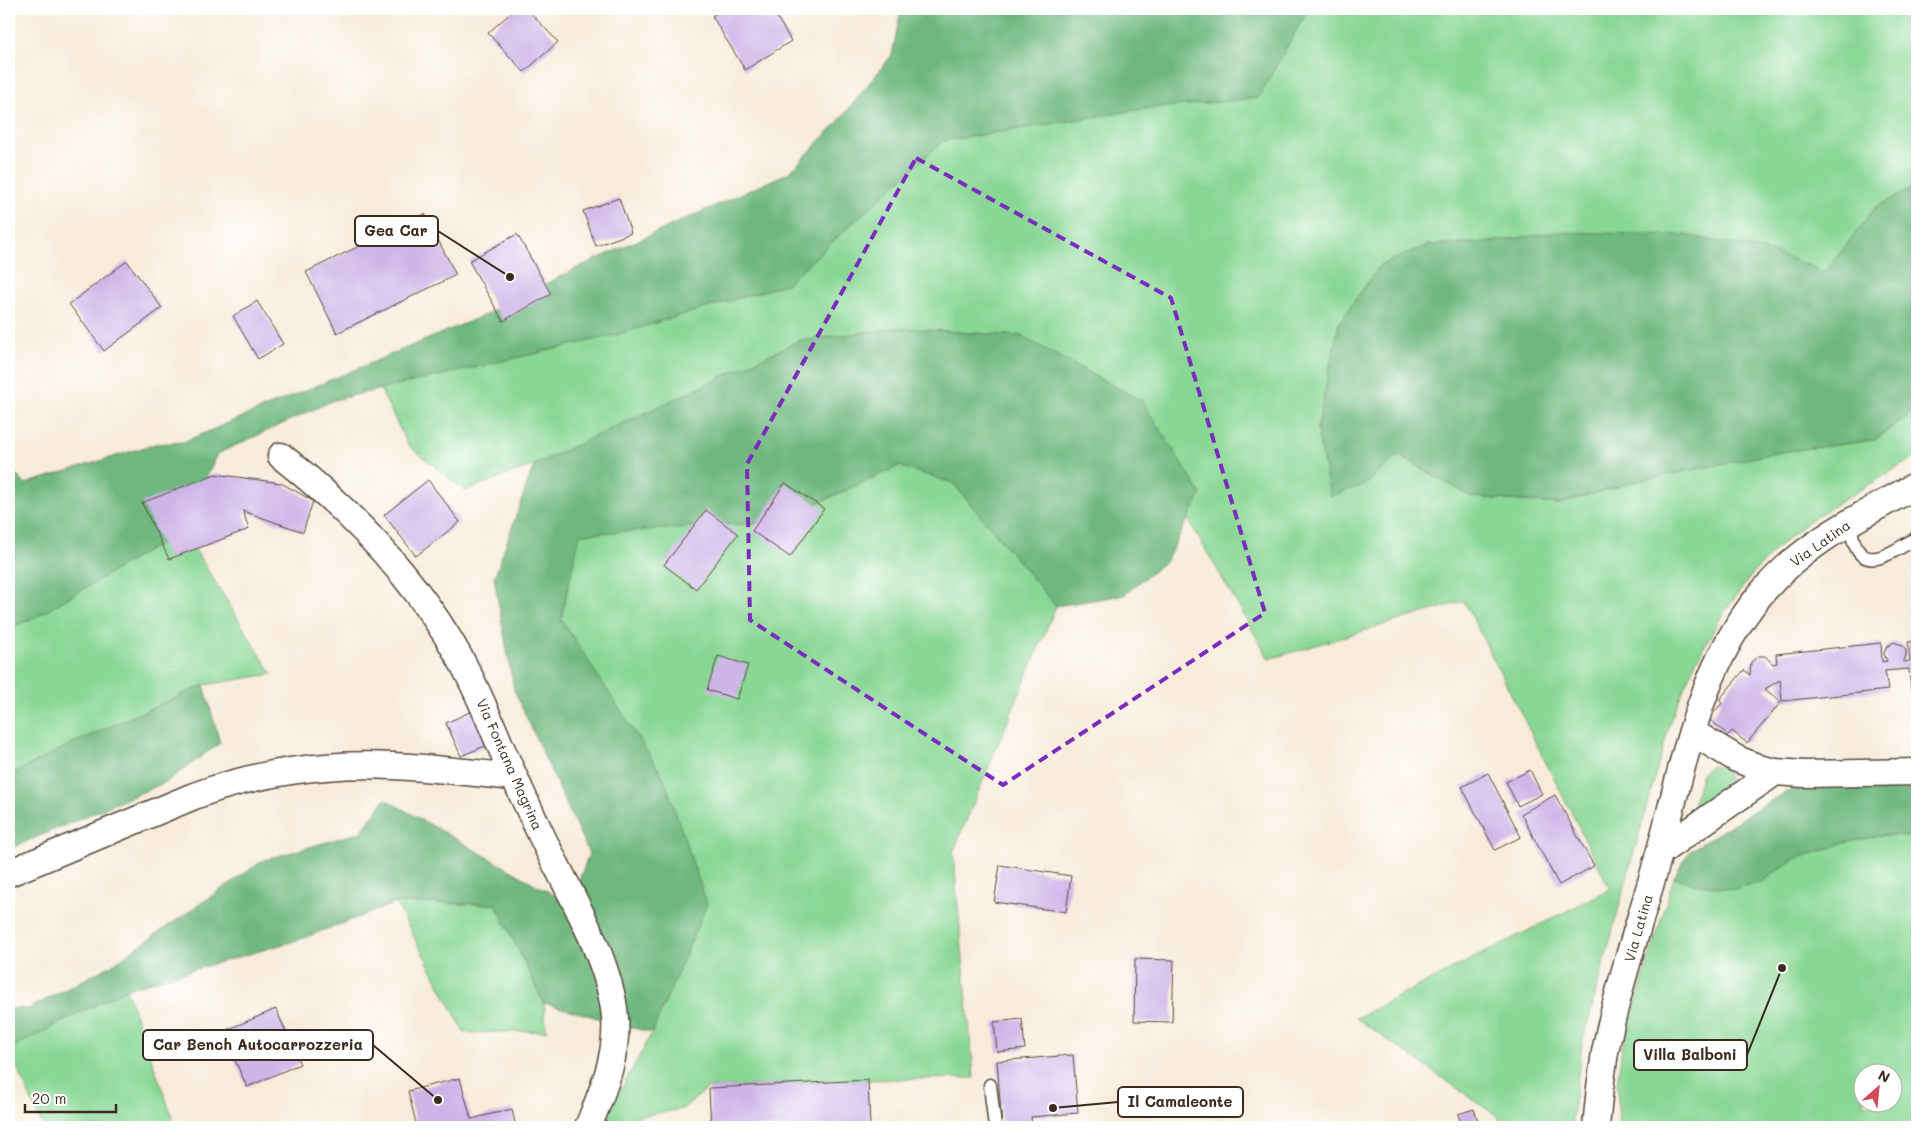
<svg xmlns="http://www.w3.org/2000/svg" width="1926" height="1136" font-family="Mali,sans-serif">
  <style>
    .green { fill: #89d794; stroke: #628059; fill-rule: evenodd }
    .forest { fill: #6eb87e; stroke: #54714e }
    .building { fill: #ceb5e8 }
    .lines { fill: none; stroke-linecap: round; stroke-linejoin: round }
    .service-casing { stroke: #57473a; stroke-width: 15 }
    .minor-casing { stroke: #57473a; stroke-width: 29 }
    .service { stroke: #fff; stroke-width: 12 }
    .minor { stroke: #fff; stroke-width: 26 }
    .marked { fill: none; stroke: #7b2cbf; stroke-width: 4; stroke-dasharray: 10 6; stroke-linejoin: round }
    .labels { text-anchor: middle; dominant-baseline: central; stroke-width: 5; stroke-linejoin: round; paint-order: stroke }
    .street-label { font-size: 14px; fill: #3b2a1e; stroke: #fff }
    .leader { fill: none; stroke: #3b2a1e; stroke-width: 2 }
    .callout-dot { fill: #3b2a1e; stroke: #fff; stroke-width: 2 }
    .callout { fill: #fff; stroke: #3b2a1e; stroke-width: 2 }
    .callout-label { font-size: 15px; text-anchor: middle; font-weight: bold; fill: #3b2a1e }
  </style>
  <rect width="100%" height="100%" fill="#fff"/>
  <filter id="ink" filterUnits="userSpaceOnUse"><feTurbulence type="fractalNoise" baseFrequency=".02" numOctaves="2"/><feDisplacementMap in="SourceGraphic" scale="10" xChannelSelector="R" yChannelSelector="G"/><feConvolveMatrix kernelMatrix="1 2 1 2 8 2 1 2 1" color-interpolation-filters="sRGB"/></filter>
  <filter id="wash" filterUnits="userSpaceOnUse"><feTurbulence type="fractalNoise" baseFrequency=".0096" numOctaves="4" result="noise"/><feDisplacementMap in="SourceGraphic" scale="20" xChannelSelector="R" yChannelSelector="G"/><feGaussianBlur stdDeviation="1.12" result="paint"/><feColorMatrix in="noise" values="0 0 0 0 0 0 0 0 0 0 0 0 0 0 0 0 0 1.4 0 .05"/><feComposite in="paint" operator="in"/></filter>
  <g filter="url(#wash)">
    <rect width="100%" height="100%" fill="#f7ebd9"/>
    <path class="green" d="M 1308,9 L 1917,9 L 1917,186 L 1876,207 L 1825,272 L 1773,252 L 1490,242 L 1428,245 L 1366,484 L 1398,455 L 1472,497 L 1559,504 L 1633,482 L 1780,452 L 1875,440 L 1917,409 L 1917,456 L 1808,521 L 1778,547 L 1753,573 L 1723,614 L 1695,663 L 1672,716 L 1626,881 L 1582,1044 L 1571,1127 L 1505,1127 L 1497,1116 L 1356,1018 L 1610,889 L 1464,601 L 1269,659 L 1188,519 L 1201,494 L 1021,336 L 897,328 L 799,341 L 534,465 L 465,491 L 408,445 L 380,389 L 615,335 L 786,284 L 943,141 L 1143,109 L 1258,98 Z
      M 899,466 L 953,483 L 1056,606 L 953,852 L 974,1078 L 867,1080 L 709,1088 L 682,1109 L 603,1122 L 652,1033 L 561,619 L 579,534 L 775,522 Z
      M 183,530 L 272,674 L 204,685 L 71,744 L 9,776 L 9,628 L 34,618 Z
      M 1712,765 L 1723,767 C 1729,774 1730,780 1725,788 L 1694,811 L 1692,809 L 1702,773 Z
      M 1884,835 L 1917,836 L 1917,1127 L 1619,1127 L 1617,1083 L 1622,1048 L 1674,877 L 1691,883 L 1763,881 L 1792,860 L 1847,842 ZM 1864,1074 L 1894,1074 L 1894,1104 L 1864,1104 Z
      M 396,903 L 496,904 L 544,1003 L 546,1031 L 465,1033 Z
      M 126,989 L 176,1127 L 43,1127 L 9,1049 Z"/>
    <path class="forest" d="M 901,9 L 1308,9 L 1258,98 L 1143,109 L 943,141 L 786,284 L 615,335 L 334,400 L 217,454 L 183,530 L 34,618 L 9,628 L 9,467 L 25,484 L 155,444 L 183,442 L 487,314 L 581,266 L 790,172 L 838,122 L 892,55 Z
      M 1917,186 L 1917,409 L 1875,440 L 1780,452 L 1633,482 L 1559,504 L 1472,497 L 1398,455 L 1366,484 L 1330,496 L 1317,429 L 1339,323 L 1380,265 L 1428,245 L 1490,242 L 1557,232 L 1686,235 L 1773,252 L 1825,272 L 1876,207 Z
      M 897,328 L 1021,336 L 1142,401 L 1201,494 L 1167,560 L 1124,595 L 1056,606 L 953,483 L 899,466 L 775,522 L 580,534 L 561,619 L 663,776 L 707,904 L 652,1033 L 544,1003 L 496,904 L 396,903 L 298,940 L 126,989 L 9,1049 L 9,1008 L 28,1009 L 110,966 L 264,860 L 361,832 L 385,799 L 570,904 L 589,854 L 514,690 L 494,578 L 534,465 L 799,341 Z
      M 204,685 L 220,743 L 166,782 L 9,849 L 9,776 L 71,744 Z
      M 1884,781 C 1895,789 1906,794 1917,785 L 1917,836 L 1884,835 L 1847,842 L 1792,860 L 1763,881 L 1734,889 L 1691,883 L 1674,877 L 1690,851 L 1761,806 L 1794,788 L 1825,782 Z"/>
    <g id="blocks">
      <path class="building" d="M 515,9 L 527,9 L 558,42 L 524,72 L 488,33 Z
        M 724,9 L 772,9 L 791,41 L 745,70 L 712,16 Z
        M 619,198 L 631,233 L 596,246 L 583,211 Z
        M 425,214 L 456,275 L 337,333 L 306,272 Z
        M 517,234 L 551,294 L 503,321 L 469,261 Z
        M 127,261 L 162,308 L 104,351 L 69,304 Z
        M 257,301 L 283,344 L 258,359 L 233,316 Z
        M 215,474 L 281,483 L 313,501 L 303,532 L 243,511 L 249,529 L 169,559 L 142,503 Z
        M 428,480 L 460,522 L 416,556 L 384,515 Z
        M 785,483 L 824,509 L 790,557 L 752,531 Z
        M 706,510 L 738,534 L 696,589 L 664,565 Z
        M 1917,641 L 1917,689 L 1911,690 L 1909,669 L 1885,671 L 1888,690 L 1782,701 L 1780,680 L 1765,689 L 1781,702 L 1747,743 L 1732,731 L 1728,735 L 1709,719 L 1722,703 L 1719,700 L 1744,670 L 1750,675 L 1751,662 L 1758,656 L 1765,656 L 1773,664 L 1777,663 L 1776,654 L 1881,643 L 1882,662 L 1887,661 L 1884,654 L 1886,647 L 1894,642 L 1902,645 L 1906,650 L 1906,656 L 1903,662 L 1910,661 L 1908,642 Z
        M 718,656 L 748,665 L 737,699 L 707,690 Z
        M 474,710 L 490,744 L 461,756 L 446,723 Z
        M 1530,770 L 1542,794 L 1518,806 L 1506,782 Z
        M 1488,773 L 1521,837 L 1495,850 L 1462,787 Z
        M 1555,795 L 1594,866 L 1559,885 L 1521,814 Z
        M 1000,865 L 1071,876 L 1066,912 L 994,902 Z
        M 1135,959 L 1174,960 L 1172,1022 L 1134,1021 Z
        M 276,1009 L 300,1064 L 247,1087 L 222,1032 Z
        M 1022,1019 L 1025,1049 L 997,1052 L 994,1022 Z
        M 1073,1055 L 1078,1113 L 1031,1117 L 1032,1127 L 1002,1127 L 997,1061 Z
        M 460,1078 L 471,1119 L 512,1109 L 516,1127 L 417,1127 L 408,1091 Z
        M 868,1080 L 870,1127 L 711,1127 L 709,1088 Z
        M 1474,1109 L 1480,1127 L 1462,1127 L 1458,1114 Z"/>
    </g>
  </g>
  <g filter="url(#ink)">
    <use href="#blocks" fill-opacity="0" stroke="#57473a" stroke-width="1"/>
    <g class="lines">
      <g class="service-casing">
        <path id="service" d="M 1850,522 C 1851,529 1852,538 1855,545 C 1867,574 1898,548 1915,539 L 1917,541
          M 990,1085 L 995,1127"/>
      </g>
      <g class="minor-casing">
        <path id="minor" d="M 281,456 C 352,512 417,580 461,660 C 476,687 488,716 500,745 C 515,779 530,812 546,845 C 571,895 611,963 615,1018 C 618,1057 602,1092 588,1127
          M 1692,732 L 1737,759 L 1762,769 L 1775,772 L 1804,774 L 1917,772
          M 1660,852 L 1775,772
          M 9,873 L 194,796 C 255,773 327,762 393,766 C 433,768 474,773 514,777
          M 1596,1127 C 1598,1102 1601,1077 1605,1052 C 1618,985 1641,920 1659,854 C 1684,764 1699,669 1760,595 C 1803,543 1859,517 1917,485"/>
      </g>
      <use href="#service" class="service"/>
      <use href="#minor" class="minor"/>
    </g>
  </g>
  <path class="marked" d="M 916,158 L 1171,298 L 1265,613 L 1003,785 L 750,620 L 747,464 Z"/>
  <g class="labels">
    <g class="street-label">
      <text transform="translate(1820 543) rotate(-35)">Via Latina</text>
      <text transform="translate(510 764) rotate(66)">Via Fontana Magrina</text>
      <text transform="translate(1638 928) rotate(-74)">Via Latina</text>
    </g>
  </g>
  <path class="leader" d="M510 277L438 231M438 1100L373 1045M1782 968L1747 1055M1053 1108L1118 1102"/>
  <g class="callout-dot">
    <circle cx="510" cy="277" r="5"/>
    <circle cx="438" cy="1100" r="5"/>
    <circle cx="1782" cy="968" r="5"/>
    <circle cx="1053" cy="1108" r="5"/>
  </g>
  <g class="callout">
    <rect x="355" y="216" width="83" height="30" rx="5"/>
    <rect x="143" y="1030" width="230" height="30" rx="5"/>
    <rect x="1634" y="1040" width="113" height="30" rx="5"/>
    <rect x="1118" y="1087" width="125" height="30" rx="5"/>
  </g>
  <g class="callout-label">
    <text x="396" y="236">Gea Car</text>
    <text x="258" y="1050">Car Bench Autocarrozzeria</text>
    <text x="1690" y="1060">Villa Balboni</text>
    <text x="1180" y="1107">Il Camaleonte</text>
  </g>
  <rect width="1926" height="1136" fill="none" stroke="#fff" stroke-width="30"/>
  <g transform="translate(1878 1088) rotate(27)"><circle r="24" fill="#ffffff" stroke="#b1aaa5"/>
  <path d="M0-4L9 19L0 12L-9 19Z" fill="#d1495b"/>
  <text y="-8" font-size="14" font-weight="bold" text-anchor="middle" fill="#3b2a1e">N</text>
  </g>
  <path d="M25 1104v8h91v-8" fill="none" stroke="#3b2a1e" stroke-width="2.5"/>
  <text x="32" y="1104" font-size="15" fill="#3b2a1e" stroke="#ffffff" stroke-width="4" paint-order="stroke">20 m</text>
</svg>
